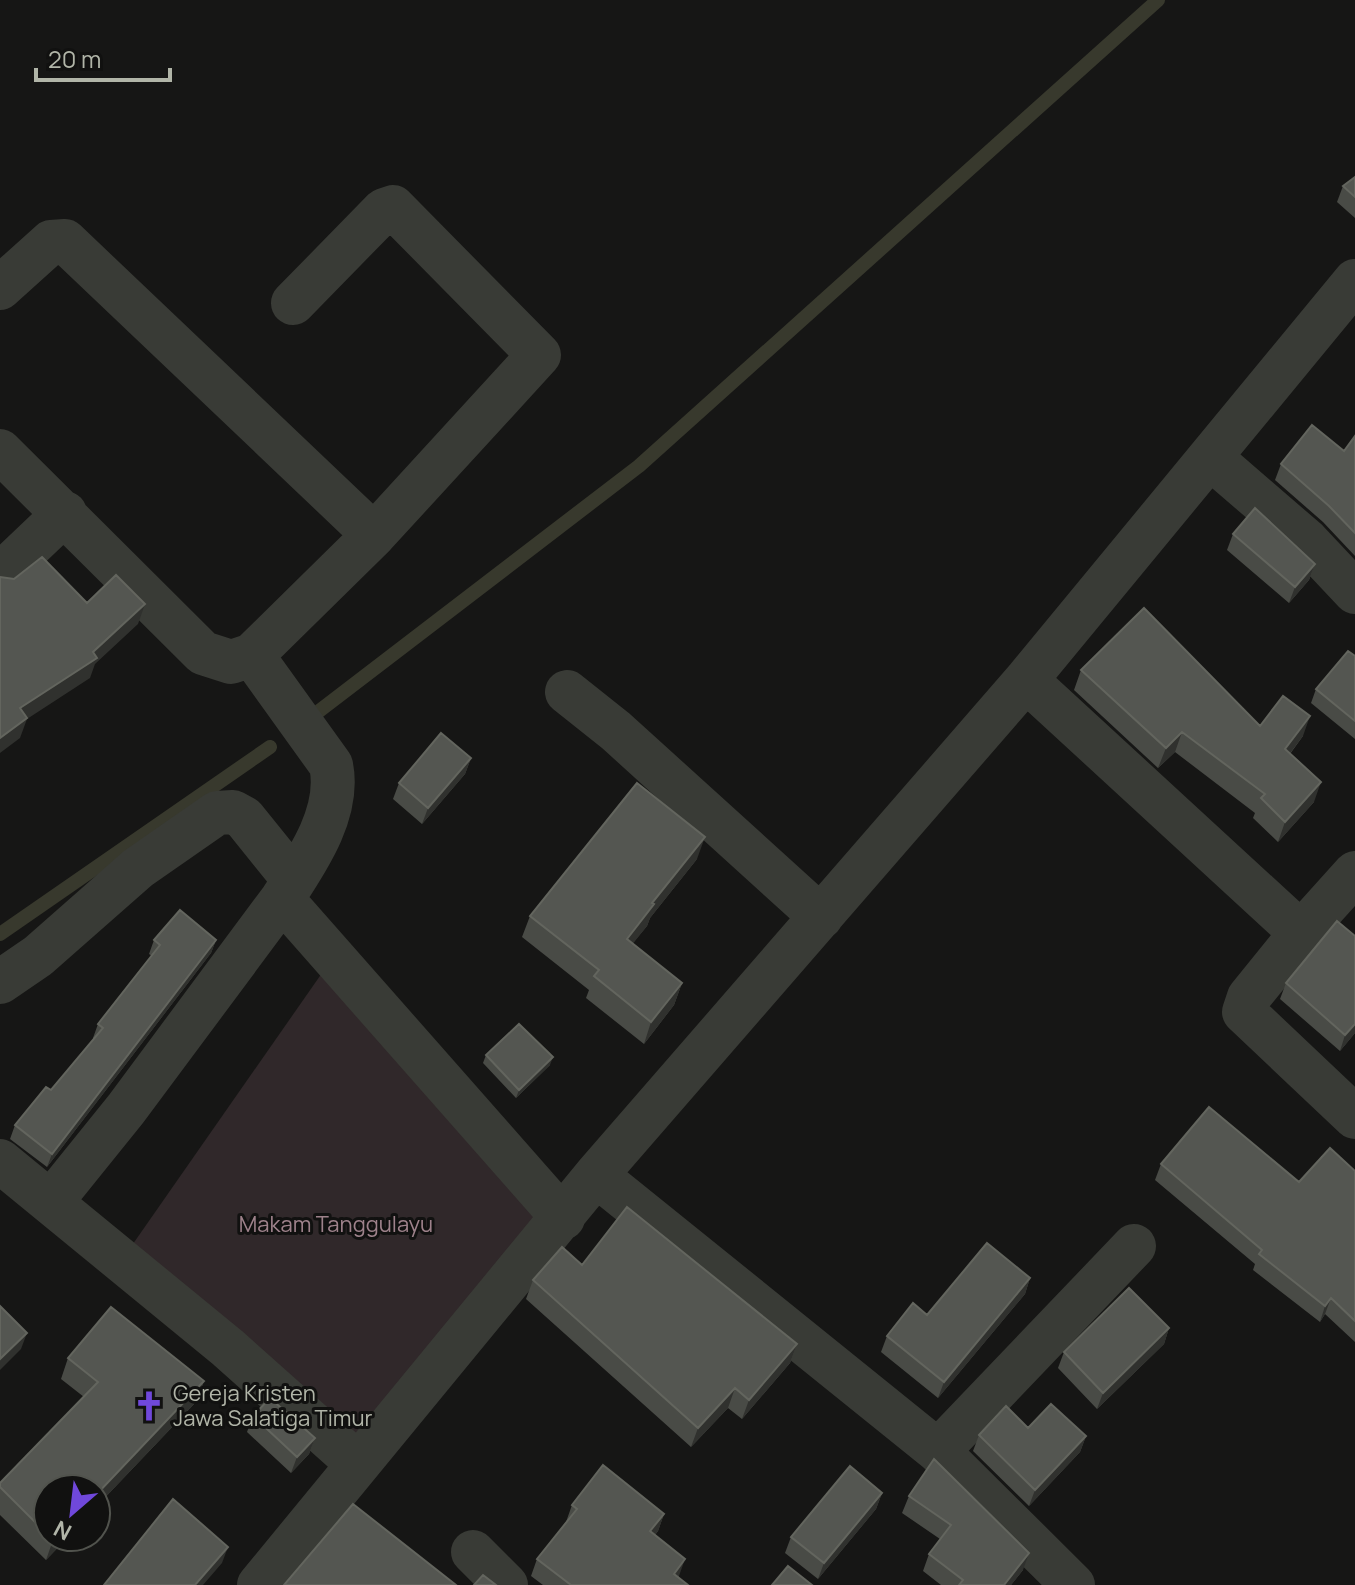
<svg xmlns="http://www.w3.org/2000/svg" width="1355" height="1585" font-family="Manrope,sans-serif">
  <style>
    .green { fill: #30282a }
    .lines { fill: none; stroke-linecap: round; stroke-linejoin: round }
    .stream { stroke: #38392d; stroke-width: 14 }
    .minor { stroke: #393b36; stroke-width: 44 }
    .wall { fill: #494b46 }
    .shaded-wall { fill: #30312e }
    .building { fill: #545651; stroke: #63655e; stroke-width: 2 }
    .labels { text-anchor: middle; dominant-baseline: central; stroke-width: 6; stroke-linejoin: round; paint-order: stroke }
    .park-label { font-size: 22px; fill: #9e828b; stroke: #111110 }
    .poi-label { font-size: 22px; fill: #b1b5a8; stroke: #111110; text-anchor: start }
  </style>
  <rect width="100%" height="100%" fill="#161615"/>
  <path class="green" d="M 322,973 L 539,1222 L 357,1444 L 128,1251 Z"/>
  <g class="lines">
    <path class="stream" d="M 310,718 L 639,466 L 1158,0
      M 0,934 L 270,747"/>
    <path class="minor" d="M 0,288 L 51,242 L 65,241 L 374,535
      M 0,451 L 203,653 L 231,662 L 252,655 L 374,535 L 539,355 L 393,207 L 384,210 L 293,303
      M 1212,459 L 1307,541 L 1355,592
      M 0,575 L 65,513
      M 252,655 L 331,765 C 341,812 307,861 282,899 L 563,1218
      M 1026,680 L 1301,933 L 1355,873
      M 567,692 L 616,731 L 821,917
      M 1301,933 L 1249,997 L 1244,1012 L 1355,1117
      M 0,982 L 38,956 L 138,868 L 217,813 L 233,812 L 244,818 L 294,880
      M 0,1161 L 228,1348 L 358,1464
      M 596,1175 L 938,1451 L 1073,1585
      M 51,1202 L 126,1109 L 282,899
      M 938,1451 L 1134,1246
      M 473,1552 L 506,1585
      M 259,1585 L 596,1175 L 1026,680 L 1355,281"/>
  </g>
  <path class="wall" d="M 1355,177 L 1355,218 L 1337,202 L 1343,186 Z
    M 1355,436 L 1355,556 L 1323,522 L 1275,480 L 1281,464 L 1344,451 Z
    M 1233,534 L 1315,564 L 1309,580 L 1289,603 L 1227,550 Z
    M 1355,656 L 1355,739 L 1311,703 L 1316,689 Z
    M 1081,670 L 1260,726 L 1303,736 L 1290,754 L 1314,802 L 1278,842 L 1253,818 L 1255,813 L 1175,752 L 1158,768 L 1074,690 Z
    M 471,758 L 465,774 L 422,824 L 393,799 L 399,783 Z
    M 697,859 L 650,918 L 647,926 L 632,944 L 682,983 L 674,1005 L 644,1044 L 586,998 L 589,990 L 522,937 L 530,916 Z
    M 1355,936 L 1355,1033 L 1340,1051 L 1280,999 L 1286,983 Z
    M 154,940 L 216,940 L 211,953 L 47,1167 L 10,1139 L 15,1125 L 51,1090 L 94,1039 L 93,1038 L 98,1024 L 152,956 L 149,954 Z
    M 486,1055 L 550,1065 L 516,1098 L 483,1063 Z
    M 1161,1164 L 1299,1182 L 1355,1171 L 1355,1342 L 1325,1314 L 1320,1322 L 1253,1270 L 1255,1264 L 1155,1180 Z
    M 582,1265 L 797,1344 L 790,1363 L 742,1419 L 728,1408 L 691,1447 L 526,1299 L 533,1280 Z
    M 1030,1278 L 1025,1294 L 938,1398 L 881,1352 L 887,1336 L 927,1315 Z
    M 1169,1328 L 1164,1344 L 1097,1409 L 1058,1368 L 1064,1352 Z
    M 68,1358 L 204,1381 L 196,1402 L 96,1507 L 96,1489 L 48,1489 L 48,1537 L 68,1537 L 46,1560 L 0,1515 L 0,1488 L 84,1397 L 61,1379 Z
    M 253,1416 L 315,1438 L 309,1454 L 291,1473 L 247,1432 Z
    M 979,1435 L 1086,1436 L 1080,1452 L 1029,1506 L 973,1451 Z
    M 882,1493 L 876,1509 L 818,1579 L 785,1553 L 791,1537 Z
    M 909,1496 L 1023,1570 L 1011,1585 L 941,1585 L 923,1571 L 929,1554 L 940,1539 L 902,1513 Z
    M 572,1505 L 664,1514 L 658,1531 L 655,1535 L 679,1576 L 678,1577 L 688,1585 L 543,1585 L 531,1576 L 537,1559 L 566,1522 Z"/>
  <path class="shaded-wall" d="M 1315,564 L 1309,580 L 1289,603 L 1295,587 Z
    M 145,604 L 138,624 L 95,664 L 90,678 L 27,719 L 20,738 L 0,753 L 0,738 L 20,708 L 93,652 Z
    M 1310,716 L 1303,736 L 1278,769 L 1285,749 Z
    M 1182,732 L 1175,752 L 1158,768 L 1166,748 Z
    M 471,758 L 465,774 L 422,824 L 428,808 Z
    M 1321,782 L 1314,802 L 1278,842 L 1285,822 Z
    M 705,837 L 697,859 L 650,918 L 647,926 L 619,961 L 627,939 L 652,903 Z
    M 216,940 L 211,953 L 47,1167 L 52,1154 Z
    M 682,983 L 674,1005 L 644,1044 L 651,1022 Z
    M 1355,1024 L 1355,1033 L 1340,1051 L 1345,1035 Z
    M 553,1057 L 550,1065 L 516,1098 L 519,1090 Z
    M 1030,1278 L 1025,1294 L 938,1398 L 944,1382 Z
    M 1331,1298 L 1325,1314 L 1320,1322 L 1325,1306 Z
    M 1169,1328 L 1164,1344 L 1097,1409 L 1103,1393 Z
    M 27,1333 L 21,1349 L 0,1370 L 0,1359 Z
    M 797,1344 L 790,1363 L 742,1419 L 749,1400 Z
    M 204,1381 L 196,1402 L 96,1507 L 96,1495 Z
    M 735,1388 L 728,1408 L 691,1447 L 698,1428 Z
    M 1086,1436 L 1080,1452 L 1029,1506 L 1035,1490 Z
    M 315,1438 L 309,1454 L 291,1473 L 297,1457 Z
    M 882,1493 L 876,1509 L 818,1579 L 824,1563 Z
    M 664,1514 L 658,1531 L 644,1548 L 650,1531 Z
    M 56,1537 L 68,1537 L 46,1560 L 53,1540 Z
    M 228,1547 L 222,1563 L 203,1585 L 195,1585 Z
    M 1029,1553 L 1023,1570 L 1011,1585 L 1004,1585 Z
    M 685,1559 L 679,1576 L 672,1585 L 674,1574 Z"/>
  <path class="building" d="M 1355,177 L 1355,197 L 1343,186 Z
    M 1312,425 L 1344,451 L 1355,436 L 1355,533 L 1329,506 L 1281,464 Z
    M 1255,508 L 1315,564 L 1295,587 L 1233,534 Z
    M 42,557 L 87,603 L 116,575 L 145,604 L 93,652 L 97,658 L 20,708 L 27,718 L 0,738 L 0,577 L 14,579 Z
    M 1144,608 L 1260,726 L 1283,696 L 1310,716 L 1285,749 L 1321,782 L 1285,822 L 1261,798 L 1265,794 L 1182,732 L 1166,748 L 1081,670 Z
    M 1348,651 L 1355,656 L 1355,721 L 1316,689 Z
    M 441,733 L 471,758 L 428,808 L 399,783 Z
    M 637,783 L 705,837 L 652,903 L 654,904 L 627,939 L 682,983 L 651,1022 L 594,976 L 599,970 L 530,916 Z
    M 180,910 L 216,940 L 52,1154 L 15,1125 L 46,1087 L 51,1090 L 103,1028 L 98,1024 L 160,945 L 154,940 Z
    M 1337,921 L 1355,936 L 1355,1024 L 1345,1035 L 1286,983 Z
    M 519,1024 L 553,1057 L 519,1090 L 486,1055 Z
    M 1209,1107 L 1299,1182 L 1330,1148 L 1355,1171 L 1355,1321 L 1331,1298 L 1325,1306 L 1259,1254 L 1262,1250 L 1161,1164 Z
    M 627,1207 L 797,1344 L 749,1400 L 735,1388 L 698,1428 L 533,1280 L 562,1247 L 582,1265 Z
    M 987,1243 L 1030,1278 L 944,1382 L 887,1336 L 913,1303 L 927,1315 Z
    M 1129,1288 L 1169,1328 L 1103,1393 L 1064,1352 Z
    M 0,1306 L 27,1333 L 0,1359 Z
    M 111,1307 L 204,1381 L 96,1495 L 96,1489 L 48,1489 L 48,1535 L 0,1487 L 0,1483 L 98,1382 L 68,1358 Z
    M 270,1398 L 315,1438 L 297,1457 L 253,1416 Z
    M 1051,1404 L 1086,1436 L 1035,1490 L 979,1435 L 1006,1406 L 1028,1428 Z
    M 934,1459 L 1029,1553 L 1004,1585 L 959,1585 L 963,1580 L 929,1554 L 951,1525 L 909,1496 Z
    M 603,1465 L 664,1514 L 650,1531 L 685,1559 L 674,1574 L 688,1585 L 571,1585 L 537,1559 L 577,1509 L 572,1505 Z
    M 850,1466 L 882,1493 L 824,1563 L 791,1537 Z
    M 173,1499 L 228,1547 L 195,1585 L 104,1585 Z
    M 353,1504 L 456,1585 L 284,1585 Z
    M 788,1566 L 812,1585 L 772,1585 Z
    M 483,1575 L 496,1585 L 474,1585 Z"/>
  <defs>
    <g id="church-bare" transform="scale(2.4)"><path d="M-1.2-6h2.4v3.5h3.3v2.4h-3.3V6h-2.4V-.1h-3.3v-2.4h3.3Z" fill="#7048db" stroke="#111110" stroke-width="2.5" paint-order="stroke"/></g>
  </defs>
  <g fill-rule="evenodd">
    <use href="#church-bare" x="149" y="1406"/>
  </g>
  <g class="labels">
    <g class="park-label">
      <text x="336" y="1224">Makam Tanggulayu</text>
    </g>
    <g class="poi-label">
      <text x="173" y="1393">Gereja Kristen<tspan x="173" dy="25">Jawa Salatiga Timur</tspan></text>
    </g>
  </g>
  <g transform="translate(72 1513) rotate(208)"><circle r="38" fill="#111110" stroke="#51534d" stroke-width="2"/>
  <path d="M0-6L14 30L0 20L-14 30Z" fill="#7048db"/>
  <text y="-12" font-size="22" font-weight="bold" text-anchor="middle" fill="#b1b5a8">N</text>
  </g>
  <path d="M36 68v12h134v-12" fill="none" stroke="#b1b5a8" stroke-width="4"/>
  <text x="48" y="68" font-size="24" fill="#b1b5a8" stroke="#111110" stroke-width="6" paint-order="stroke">20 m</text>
</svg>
